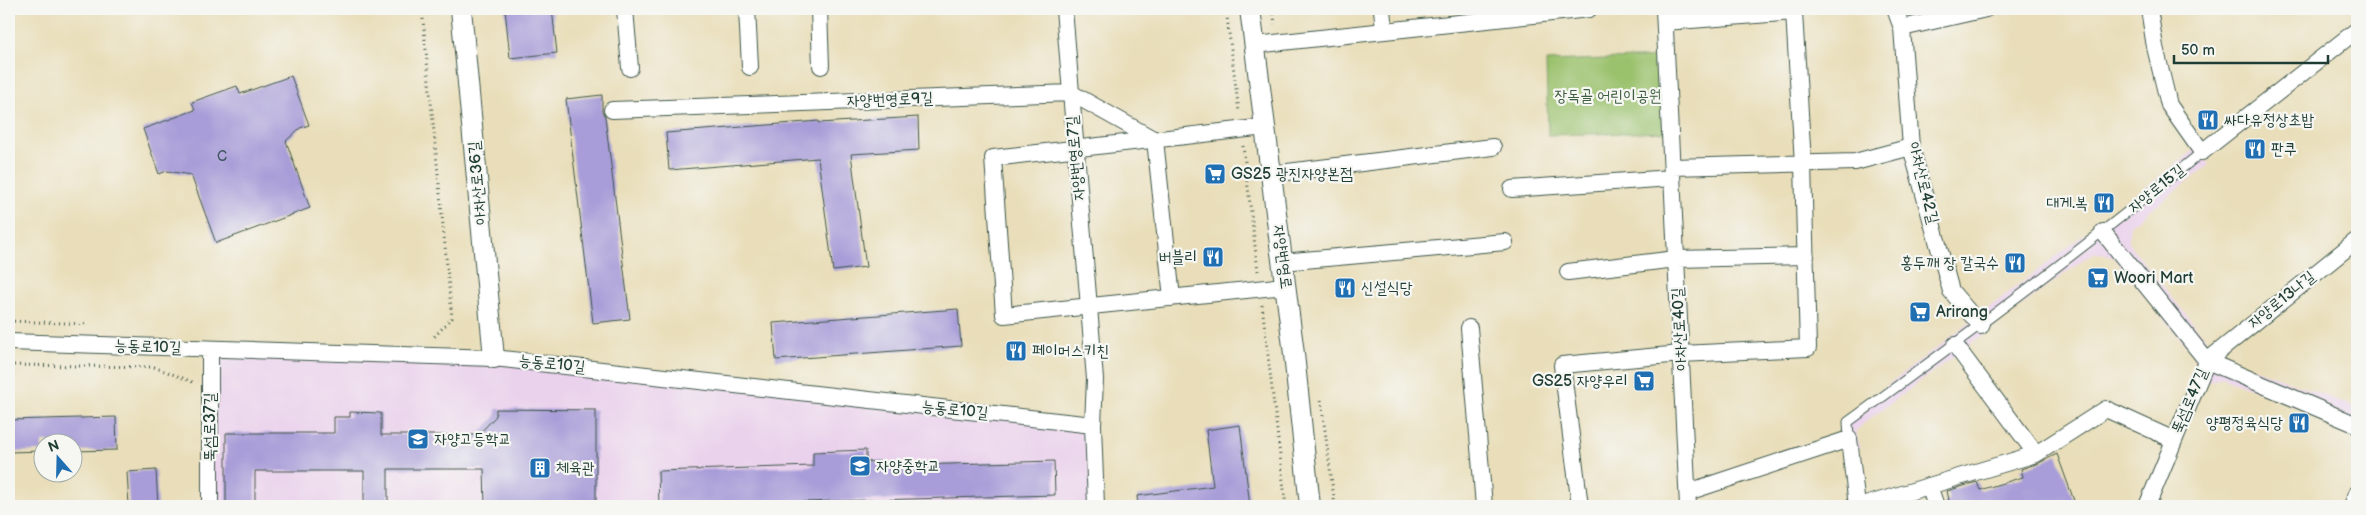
<svg xmlns="http://www.w3.org/2000/svg" width="2366" height="515" font-family="'Balsamiq Sans','Poor Story',sans-serif">
  <style>
    .built { fill: #ead1ec }
    .green { fill: #9ac16c; stroke: #5c7f50 }
    .building { fill: #a89dd8 }
    .lines { fill: none; stroke-linecap: round; stroke-linejoin: round }
    .service-casing { stroke: #3d5548; stroke-width: 11 }
    .minor-casing { stroke: #3d5548; stroke-width: 18 }
    .tertiary-casing { stroke: #3d5548; stroke-width: 22 }
    .path { stroke: #3d5548; stroke-width: 3; stroke-dasharray: 1 4; stroke-linecap: butt }
    .service { stroke: #fff; stroke-width: 9 }
    .minor { stroke: #fff; stroke-width: 16 }
    .tertiary { stroke: #fff; stroke-width: 20 }
    .labels { text-anchor: middle; dominant-baseline: central; stroke-width: 4.5; stroke-linejoin: round; paint-order: stroke }
    .number-label { font-size: 14px; fill: #41555d }
    .park-label { font-size: 16px; fill: #3e5e42; stroke: #f6f6f2 }
    .street-label { font-size: 16px; fill: #1f3d34; stroke: #f6f6f2 }
    .poi-label { font-size: 16px; fill: #1f3d34; stroke: #f6f6f2; text-anchor: start }
  </style>
  <rect width="100%" height="100%" fill="#f6f6f2"/>
  <filter id="ink" filterUnits="userSpaceOnUse"><feTurbulence type="fractalNoise" baseFrequency=".02" numOctaves="2"/><feDisplacementMap in="SourceGraphic" scale="10" xChannelSelector="R" yChannelSelector="G"/><feConvolveMatrix kernelMatrix="1 2 1 2 8 2 1 2 1" color-interpolation-filters="sRGB"/></filter>
  <filter id="wash" filterUnits="userSpaceOnUse"><feTurbulence type="fractalNoise" baseFrequency=".0096" numOctaves="4" result="noise"/><feDisplacementMap in="SourceGraphic" scale="20" xChannelSelector="R" yChannelSelector="G"/><feGaussianBlur stdDeviation="1.12" result="paint"/><feColorMatrix in="noise" values="0 0 0 0 0 0 0 0 0 0 0 0 0 0 0 0 0 1.4 0 .05"/><feComposite in="paint" operator="in"/></filter>
  <g filter="url(#wash)">
    <rect width="100%" height="100%" fill="#e9deb9"/>
    <path class="built" d="M 2197,148 L 2209,165 L 2130,225 L 2128,243 L 2209,343 L 2227,358 L 2357,408 L 2357,430 L 2222,377 L 2209,382 L 2195,373 L 2194,355 L 2113,257 L 2094,252 L 1864,423 L 1856,432 L 1860,449 L 1841,449 L 1840,422 Z
      M 210,349 L 494,358 L 1093,425 L 1096,506 L 210,506 Z"/>
    <path class="green" d="M 1666,57 L 1670,132 L 1548,135 L 1546,61 Z"/>
    <g id="blocks">
      <path class="building" d="M 505,9 L 552,9 L 557,53 L 510,58 Z
        M 291,76 L 309,125 L 300,128 L 286,141 L 310,208 L 216,243 L 191,175 L 167,171 L 159,174 L 143,129 L 195,110 L 192,102 L 237,86 L 240,94 Z
        M 602,95 L 602,111 L 605,117 L 630,319 L 593,323 L 566,99 Z
        M 918,117 L 919,150 L 851,154 L 866,267 L 833,271 L 818,158 L 669,170 L 666,133 L 819,121 L 819,123 Z
        M 958,309 L 961,346 L 776,360 L 773,323 Z
        M 496,409 L 596,410 L 596,506 L 485,506 L 484,469 L 388,469 L 388,506 L 364,506 L 364,471 L 255,471 L 255,506 L 226,506 L 226,433 L 334,433 L 334,417 L 350,417 L 350,412 L 381,413 L 381,435 L 478,435 L 496,416 Z
        M 116,417 L 117,450 L 72,451 L 72,442 L 42,442 L 42,451 L 9,452 L 9,420 Z
        M 1240,425 L 1250,506 L 1138,506 L 1137,496 L 1213,486 L 1206,430 Z
        M 866,450 L 866,462 L 882,461 L 881,466 L 1054,461 L 1055,495 L 659,506 L 658,471 L 813,466 L 813,452 Z
        M 2057,454 L 2076,506 L 1946,506 L 1945,501 L 1949,500 L 1947,491 L 1977,482 L 1980,490 L 2023,477 L 2021,469 L 2039,463 Z
        M 156,470 L 158,506 L 129,506 L 127,472 Z"/>
    </g>
  </g>
  <g filter="url(#ink)">
    <use href="#blocks" fill-opacity="0" stroke="#3d5548" stroke-width="1"/>
    <g class="lines">
      <g class="service-casing">
        <path id="service" d="M 1849,439 L 1848,422 C 1968,335 2087,246 2202,152"/>
      </g>
      <g class="minor-casing">
        <path id="minor" d="M 625,9 L 630,68
          M 747,9 L 750,67
          M 819,9 L 821,66
          M 1064,9 L 1095,379 L 1093,425 L 1096,506
          M 1382,9 L 1384,31
          M 1664,9 L 1688,506
          M 1895,9 L 1902,28 L 1911,147 L 1951,291 L 1981,326
          M 2149,9 L 2155,47 L 2169,105 L 2202,152 L 2357,30
          M 1902,28 L 1986,9
          M 1255,45 L 1589,9
          M 612,110 L 1071,93 L 1155,140 L 1172,298
          M 1265,127 L 993,158 L 1004,315 L 1285,286
          M 1672,167 L 1855,162 L 1911,147
          M 1271,174 L 1493,147
          M 1512,189 L 1672,178
          M 2103,232 L 2207,361 L 2357,425
          M 1282,262 L 1505,242
          M 1568,272 L 1676,259 L 1806,256
          M 1469,328 L 1484,506
          M 9,342 L 494,358 L 1093,425
          M 1955,345 L 2036,454
          M 210,349 L 210,506
          M 1929,486 L 1936,506
          M 1688,492 L 1849,439 L 1857,506
          M 1580,506 L 1562,365 L 1681,354 L 1808,348 L 1803,164 L 1794,12 L 1665,22
          M 1862,506 L 2036,454 L 2106,409 L 2174,440
          M 2147,506 L 2207,361 L 2357,240
          M 2352,506 L 2357,493"/>
      </g>
      <g class="tertiary-casing">
        <path id="tertiary" d="M 461,9 L 494,358
          M 1250,9 L 1294,354 L 1310,506"/>
      </g>
      <path class="path" d="M 422,9 L 452,318 L 434,337
        M 1226,9 L 1239,112
        M 1273,9 L 1275,24
        M 1243,146 L 1258,271
        M 1262,305 L 1286,506
        M 9,321 L 89,324
        M 9,365 L 154,367 L 193,382
        M 1321,400 L 1335,506"/>
      <use href="#service" class="service"/>
      <use href="#minor" class="minor"/>
      <use href="#tertiary" class="tertiary"/>
    </g>
  </g>
  <defs>
    <g id="restaurant-square" transform="scale(1.125)"><rect x="-9" y="-9" width="18" height="18" rx="4" fill="#1f6fb2" stroke="#f6f6f2"/><path d="M-5-6h1v4h1v-4h1v4h1v-4h1v5L-1.5 .5V6h-2V.5L-5-1ZM5-6V6H3V1.5H1.5Q1.5-4 5-6Z" fill="#fff"/></g>
    <g id="supermarket-square" transform="scale(1.125)"><rect x="-9" y="-9" width="18" height="18" rx="4" fill="#1f6fb2" stroke="#f6f6f2"/><path d="M-6-5.5h2.5l.6 2H6L4.5 2H-2.5L-4.4-4H-6ZM-1.5 3.2a1.3 1.3 0 1 0 .1 0ZM3 3.2a1.3 1.3 0 1 0 .1 0Z" fill="#fff"/></g>
    <g id="school-square" transform="scale(1.125)"><rect x="-9" y="-9" width="18" height="18" rx="4" fill="#1f6fb2" stroke="#f6f6f2"/><path d="M0-5L7-2L0 1L-7-2ZM-4 1L0 2.5L4 1V4Q0 6-4 4Z" fill="#fff"/></g>
    <g id="building-square" transform="scale(1.125)"><rect x="-9" y="-9" width="18" height="18" rx="4" fill="#1f6fb2" stroke="#f6f6f2"/><path d="M-4-6H4V6H1V3H-1V6H-4ZM-2.5-4.3h1.7v1.8h-1.7ZM.8-4.3h1.7v1.8H.8ZM-2.5-1h1.7V.8h-1.7ZM.8-1h1.7V.8H.8Z" fill="#fff"/></g>
  </defs>
  <g fill-rule="evenodd">
    <use href="#restaurant-square" x="2208" y="120"/>
    <use href="#restaurant-square" x="2255" y="149"/>
    <use href="#supermarket-square" x="1215" y="174"/>
    <use href="#restaurant-square" x="2104" y="203"/>
    <use href="#restaurant-square" x="1213" y="257"/>
    <use href="#restaurant-square" x="2015" y="263"/>
    <use href="#supermarket-square" x="2098" y="278"/>
    <use href="#restaurant-square" x="1345" y="288"/>
    <use href="#supermarket-square" x="1920" y="312"/>
    <use href="#restaurant-square" x="1016" y="351"/>
    <use href="#supermarket-square" x="1644" y="381"/>
    <use href="#restaurant-square" x="2299" y="423"/>
    <use href="#school-square" x="418" y="439"/>
    <use href="#school-square" x="860" y="466"/>
    <use href="#building-square" x="540" y="468"/>
  </g>
  <g class="labels">
    <g class="number-label">
      <text x="222" y="156">C</text>
    </g>
    <g class="park-label">
      <text x="1608" y="96">장독골 어린이공원</text>
    </g>
    <g class="street-label">
      <text transform="translate(890 100) rotate(-2)">자양번영로9길</text>
      <text transform="translate(1076 158) rotate(-95)">자양번영로7길</text>
      <text transform="translate(478 183) rotate(-95)">아차산로36길</text>
      <text transform="translate(1923 183) rotate(76)">아차산로42길</text>
      <text transform="translate(2157 189) rotate(-39)">자양로15길</text>
      <text transform="translate(1282 257) rotate(83)">자양번영로</text>
      <text transform="translate(2282 300) rotate(-39)">자양로13나길</text>
      <text transform="translate(1680 329) rotate(-93)">아차산로40길</text>
      <text transform="translate(148 347) rotate(2)">능동로10길</text>
      <text transform="translate(552 364) rotate(6)">능동로10길</text>
      <text transform="translate(2190 401) rotate(-67)">뚝섬로47길</text>
      <text transform="translate(955 410) rotate(6)">능동로10길</text>
      <text transform="translate(210 427) rotate(-90)">뚝섬로37길</text>
    </g>
    <g class="poi-label">
      <text x="2224" y="120">싸다유정상초밥</text>
      <text x="2271" y="149">판쿠</text>
      <text x="1231" y="174">GS25 광진자양본점</text>
      <text x="2088" y="203" text-anchor="end">대게.복</text>
      <text x="1197" y="257" text-anchor="end">버블리</text>
      <text x="1999" y="263" text-anchor="end">홍두깨 장 칼국수</text>
      <text x="2114" y="278">Woori Mart</text>
      <text x="1361" y="288">신설식당</text>
      <text x="1936" y="312">Arirang</text>
      <text x="1032" y="351">페이머스키친</text>
      <text x="1628" y="381" text-anchor="end">GS25 자양우리</text>
      <text x="2283" y="423" text-anchor="end">양평정육식당</text>
      <text x="434" y="439">자양고등학교</text>
      <text x="876" y="466">자양중학교</text>
      <text x="556" y="468">체육관</text>
    </g>
  </g>
  <rect width="2366" height="515" fill="none" stroke="#f6f6f2" stroke-width="30"/>
  <g transform="translate(58 458) rotate(340)"><circle r="24" fill="#f6f6f2" stroke="#a0aca6"/>
  <path d="M0-4L9 19L0 12L-9 19Z" fill="#1f6fb2"/>
  <text y="-8" font-size="14" font-weight="bold" text-anchor="middle" fill="#1f3d34">N</text>
  </g>
  <path d="M2174 55v8h154v-8" fill="none" stroke="#1f3d34" stroke-width="2.5"/>
  <text x="2181" y="55" font-size="15" fill="#1f3d34" stroke="#f6f6f2" stroke-width="4" paint-order="stroke">50 m</text>
</svg>
